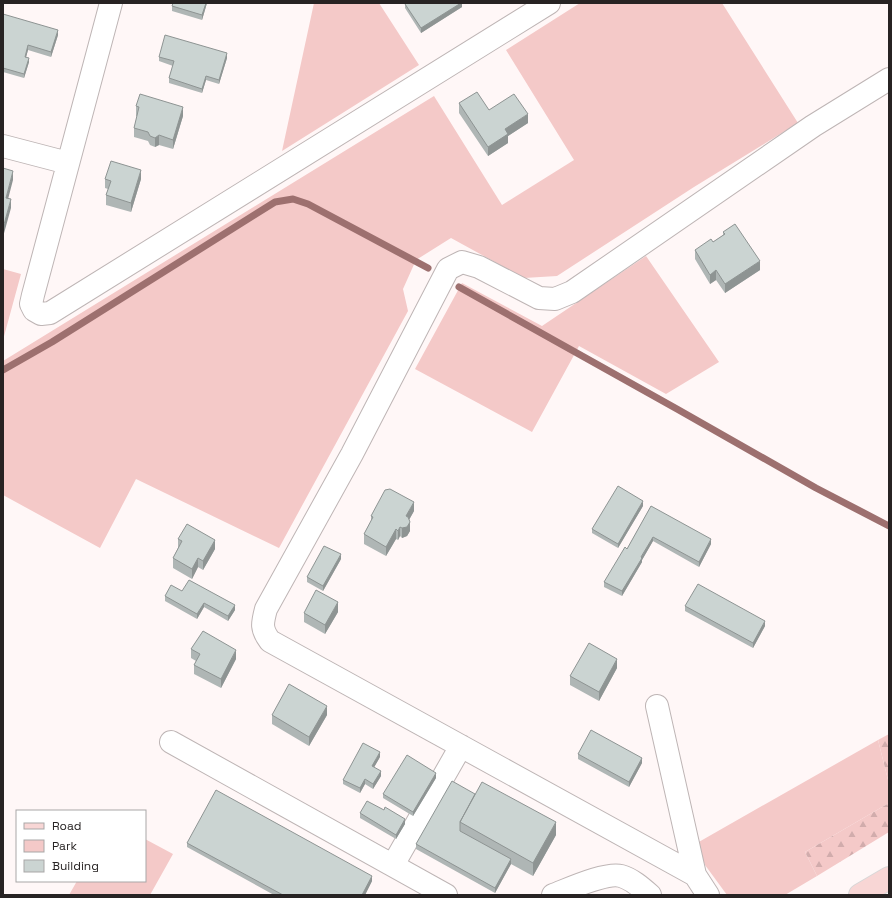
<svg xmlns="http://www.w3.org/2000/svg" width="892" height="898" font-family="'Space Grotesk',sans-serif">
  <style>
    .green { fill: #f4c9c8 }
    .forest { fill: url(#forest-firs) }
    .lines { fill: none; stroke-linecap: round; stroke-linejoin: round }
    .stream { stroke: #9d706f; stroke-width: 7 }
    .minor-casing { stroke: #beb5b5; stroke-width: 24 }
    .major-casing { stroke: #d8d7d7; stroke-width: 24 }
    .minor { stroke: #fff; stroke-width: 22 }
    .major { stroke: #f8d6d5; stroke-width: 22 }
    .wall { fill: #afb6b5 }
    .shaded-wall { fill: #8e9493 }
    .building { fill: #cbd4d2; stroke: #8e9493 }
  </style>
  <defs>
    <pattern id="forest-firs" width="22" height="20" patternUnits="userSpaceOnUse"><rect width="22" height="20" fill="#f4c9c8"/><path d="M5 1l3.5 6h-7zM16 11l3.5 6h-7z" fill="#d1acac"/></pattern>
  </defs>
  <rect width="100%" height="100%" fill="#fff7f7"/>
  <path class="green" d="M 314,3 L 379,3 L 419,65 L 282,151 Z
    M 580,3 L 722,3 L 798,123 L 694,187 L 557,276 L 524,278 L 451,238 L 416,260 L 403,289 L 408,311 L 279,548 L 136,479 L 100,548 L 3,495 L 3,361 L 434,96 L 502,205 L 574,160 L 506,50 Z
    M 646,256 L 719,362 L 666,394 L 579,346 L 532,432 L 415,369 L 462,283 L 542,326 Z
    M 3,269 L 21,274 L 3,340 Z
    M 878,740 L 889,784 L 889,803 L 805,852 L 817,876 L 785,895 L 727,895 L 705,865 L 697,843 Z
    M 145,839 L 173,854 L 150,895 L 69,895 L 77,881 L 145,881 Z"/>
  <path class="forest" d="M 889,734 L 889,784 L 878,740 Z
    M 889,803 L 889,832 L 817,876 L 805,852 Z"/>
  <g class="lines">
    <path class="stream" d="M 459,287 L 677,409 L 816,488 L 889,526
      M 3,370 L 52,342 L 275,202 L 293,199 L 308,204 L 428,268"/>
    <g class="minor-casing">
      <path id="minor" d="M 111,3 L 33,295 L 31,304 L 34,310 L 41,314 L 50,313 L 549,3
        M 3,146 L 68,163
        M 657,706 L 695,875
        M 171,742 L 446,895
        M 393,865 L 461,746
        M 553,895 C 569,889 606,872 621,876 C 632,879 642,888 650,895
        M 708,895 L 695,875 L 270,641 C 261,629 262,624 266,609 L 352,454 L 448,269 L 462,262 L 479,267 L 539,298 L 555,299 L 572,292 L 813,126 L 889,79"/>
    </g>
    <g class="major-casing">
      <path id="major" d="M 860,895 L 889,878"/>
    </g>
    <use href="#minor" class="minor"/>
    <use href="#major" class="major"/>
  </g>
  <path class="wall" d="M 207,3 L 202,20 L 172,11 L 172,6 Z
    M 462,3 L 462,7 L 421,33 L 405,8 L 405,4 Z
    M 3,14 L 58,35 L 51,57 L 28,50 L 26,57 L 29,62 L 24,78 L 3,72 Z
    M 159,57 L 227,58 L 219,84 L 206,80 L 202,93 L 169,83 L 169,78 L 173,66 L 159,61 Z
    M 459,103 L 489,110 L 528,123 L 508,136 L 508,143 L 488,156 L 459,113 Z
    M 136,106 L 183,116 L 173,149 L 159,145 L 155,147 L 150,145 L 148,141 L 134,137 L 134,128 L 137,116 L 136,116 Z
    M 105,179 L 141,179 L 131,212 L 106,205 L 106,195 L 108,189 L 105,188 Z
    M 723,232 L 760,270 L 725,293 L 716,280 L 710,284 L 695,259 L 695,250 L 713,242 L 723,235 Z
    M 643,506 L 618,548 L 592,533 L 592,529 Z
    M 651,506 L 711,544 L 699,567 L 653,541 L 642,560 L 642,562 L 622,596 L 604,587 L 604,582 L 627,549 Z
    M 414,511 L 409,520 L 410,531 L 407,536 L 402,538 L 400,536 L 398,540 L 396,539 L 386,556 L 364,544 L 364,534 L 371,521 L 371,516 Z
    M 178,539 L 215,549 L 203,570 L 198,567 L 192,579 L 173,568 L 173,558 L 178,548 Z
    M 341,559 L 323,591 L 307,582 L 307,577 Z
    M 182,591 L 235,610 L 228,621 L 204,607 L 197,619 L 165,601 L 165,596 Z
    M 685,606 L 765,626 L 753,648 L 685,611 Z
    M 338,612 L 325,634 L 304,622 L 304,613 Z
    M 191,649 L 236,659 L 221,688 L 194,674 L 194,665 L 196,661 L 191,658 Z
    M 617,668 L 599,701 L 570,685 L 570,676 Z
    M 272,715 L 327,715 L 309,746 L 272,724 Z
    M 578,754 L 642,763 L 629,787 L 578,759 Z
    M 380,757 L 374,767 L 381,776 L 373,789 L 365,784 L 360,793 L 343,784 L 343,780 Z
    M 436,778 L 413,816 L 383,798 L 383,794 Z
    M 475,794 L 556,835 L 533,876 L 511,864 L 495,893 L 416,849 L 416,844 Z
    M 360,813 L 405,824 L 396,839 L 360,818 Z
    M 187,843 L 372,881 L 365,895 L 274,895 L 187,847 Z"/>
  <path class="shaded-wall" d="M 206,3 L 207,3 L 202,20 L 202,15 Z
    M 461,3 L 462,3 L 462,7 L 421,33 L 421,28 Z
    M 58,30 L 58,35 L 51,57 L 51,52 Z
    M 28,45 L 28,50 L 25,61 L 25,57 Z
    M 227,53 L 227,58 L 219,84 L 219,80 Z
    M 29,58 L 29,62 L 24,78 L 24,74 Z
    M 206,76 L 206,80 L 202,93 L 202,89 Z
    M 183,107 L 183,116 L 173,149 L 173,140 Z
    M 528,114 L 528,123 L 508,136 L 508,143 L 488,156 L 488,147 L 505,129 Z
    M 159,135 L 159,145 L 155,147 L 155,138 Z
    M 141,170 L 141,179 L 131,212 L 131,203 Z
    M 13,171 L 13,180 L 6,207 L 6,198 Z
    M 11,199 L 11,208 L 3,237 L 3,228 Z
    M 760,261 L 760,270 L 725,293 L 725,284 Z
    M 716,270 L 716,280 L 710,284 L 710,275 Z
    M 643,501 L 643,506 L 618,548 L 618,544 Z
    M 414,502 L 414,511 L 406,525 L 406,516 Z
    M 410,522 L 410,531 L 407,536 L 402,538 L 402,528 Z
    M 400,527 L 400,536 L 398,540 L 398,531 Z
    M 396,529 L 396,539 L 386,556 L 386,547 Z
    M 653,537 L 653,541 L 642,560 L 642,562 L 622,596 L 622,591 Z
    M 711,539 L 711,544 L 699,567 L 699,562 Z
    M 215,540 L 215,549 L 203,570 L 203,561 Z
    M 341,554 L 341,559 L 323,591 L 323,586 Z
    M 198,558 L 198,567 L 192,579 L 192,569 Z
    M 338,602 L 338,612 L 325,634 L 325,625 Z
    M 204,603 L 204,607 L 197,619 L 197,614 Z
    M 235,605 L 235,610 L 228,621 L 228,616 Z
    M 765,621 L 765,626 L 753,648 L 753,643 Z
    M 236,650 L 236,659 L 221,688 L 221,679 Z
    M 617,659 L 617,668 L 599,701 L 599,692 Z
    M 327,706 L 327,715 L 309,746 L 309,737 Z
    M 380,752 L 380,757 L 372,771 L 372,766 Z
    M 642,758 L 642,763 L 629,787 L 629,782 Z
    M 381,771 L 381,776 L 373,789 L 373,784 Z
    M 436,773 L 436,778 L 413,816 L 413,812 Z
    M 365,779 L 365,784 L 360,793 L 360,788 Z
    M 405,819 L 405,824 L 396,839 L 396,835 Z
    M 556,822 L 556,835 L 533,876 L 533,863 Z
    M 511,859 L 511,864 L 495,893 L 495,888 Z
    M 372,876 L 372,881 L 365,895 L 362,895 Z"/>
  <path class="building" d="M 173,3 L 206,3 L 202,15 L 172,6 Z
    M 406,3 L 461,3 L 421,28 L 405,4 Z
    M 3,14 L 58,30 L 51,52 L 28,45 L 25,57 L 29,58 L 24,74 L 3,68 Z
    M 165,35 L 227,53 L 219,80 L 206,76 L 202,89 L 169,78 L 174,61 L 159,57 Z
    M 477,92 L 489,110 L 514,94 L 528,114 L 505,129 L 508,134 L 488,147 L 459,103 Z
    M 140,94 L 183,107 L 173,140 L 159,135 L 155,138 L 150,136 L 148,132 L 134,128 L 139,107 L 136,106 Z
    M 111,161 L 141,170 L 131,203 L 106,195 L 111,181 L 105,179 Z
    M 3,168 L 13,171 L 6,198 L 11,199 L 3,228 Z
    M 735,224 L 760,261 L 725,284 L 716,270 L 710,275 L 695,250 L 711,239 L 713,242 L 725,234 L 723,232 Z
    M 618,486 L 643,501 L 618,544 L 592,529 Z
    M 390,489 L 414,502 L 406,516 L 408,517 L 410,522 L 407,527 L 402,528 L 400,527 L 398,531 L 396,529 L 386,547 L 364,534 L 373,517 L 371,516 L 385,490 Z
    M 651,506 L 711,539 L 699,562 L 653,537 L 641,557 L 642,558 L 622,591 L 604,582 L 625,547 L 627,549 Z
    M 187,524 L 215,540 L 203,561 L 198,558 L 192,569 L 173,558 L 182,541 L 178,539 Z
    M 324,546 L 341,554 L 323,586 L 307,577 Z
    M 189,580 L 235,605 L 228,616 L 204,603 L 197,614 L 165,596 L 171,585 L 182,591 Z
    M 698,584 L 765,621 L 753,643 L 685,606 Z
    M 316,590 L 338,602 L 325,625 L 304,613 Z
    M 203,631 L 236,650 L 221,679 L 194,665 L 200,654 L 191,649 Z
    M 589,643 L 617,659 L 599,692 L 570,676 Z
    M 289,684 L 327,706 L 309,737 L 272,715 Z
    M 591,730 L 642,758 L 629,782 L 578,754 Z
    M 363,743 L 380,752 L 372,766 L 381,771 L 373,784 L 365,779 L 360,788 L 343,780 Z
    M 407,755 L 436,773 L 413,812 L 383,794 Z
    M 452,781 L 475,794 L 460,822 L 460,831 L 511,859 L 495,888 L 416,844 Z
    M 482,782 L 556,822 L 533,863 L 460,822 Z
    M 216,790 L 372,876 L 362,895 L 283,895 L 187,843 Z
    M 367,801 L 384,810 L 385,807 L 405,819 L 396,835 L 360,813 Z"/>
  <rect width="892" height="898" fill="none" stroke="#272323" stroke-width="8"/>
  <rect x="16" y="810" width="130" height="72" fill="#ffffff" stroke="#a9a7a7"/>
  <rect x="24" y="823" width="20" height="6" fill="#f8d6d5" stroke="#a9a7a7"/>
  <text x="52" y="830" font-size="12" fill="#272323">Road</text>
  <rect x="24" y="840" width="20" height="12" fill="#f4c9c8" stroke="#a9a7a7"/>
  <text x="52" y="850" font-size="12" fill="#272323">Park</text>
  <rect x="24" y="860" width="20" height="12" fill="#cbd4d2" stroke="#a9a7a7"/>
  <text x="52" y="870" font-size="12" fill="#272323">Building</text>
</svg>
